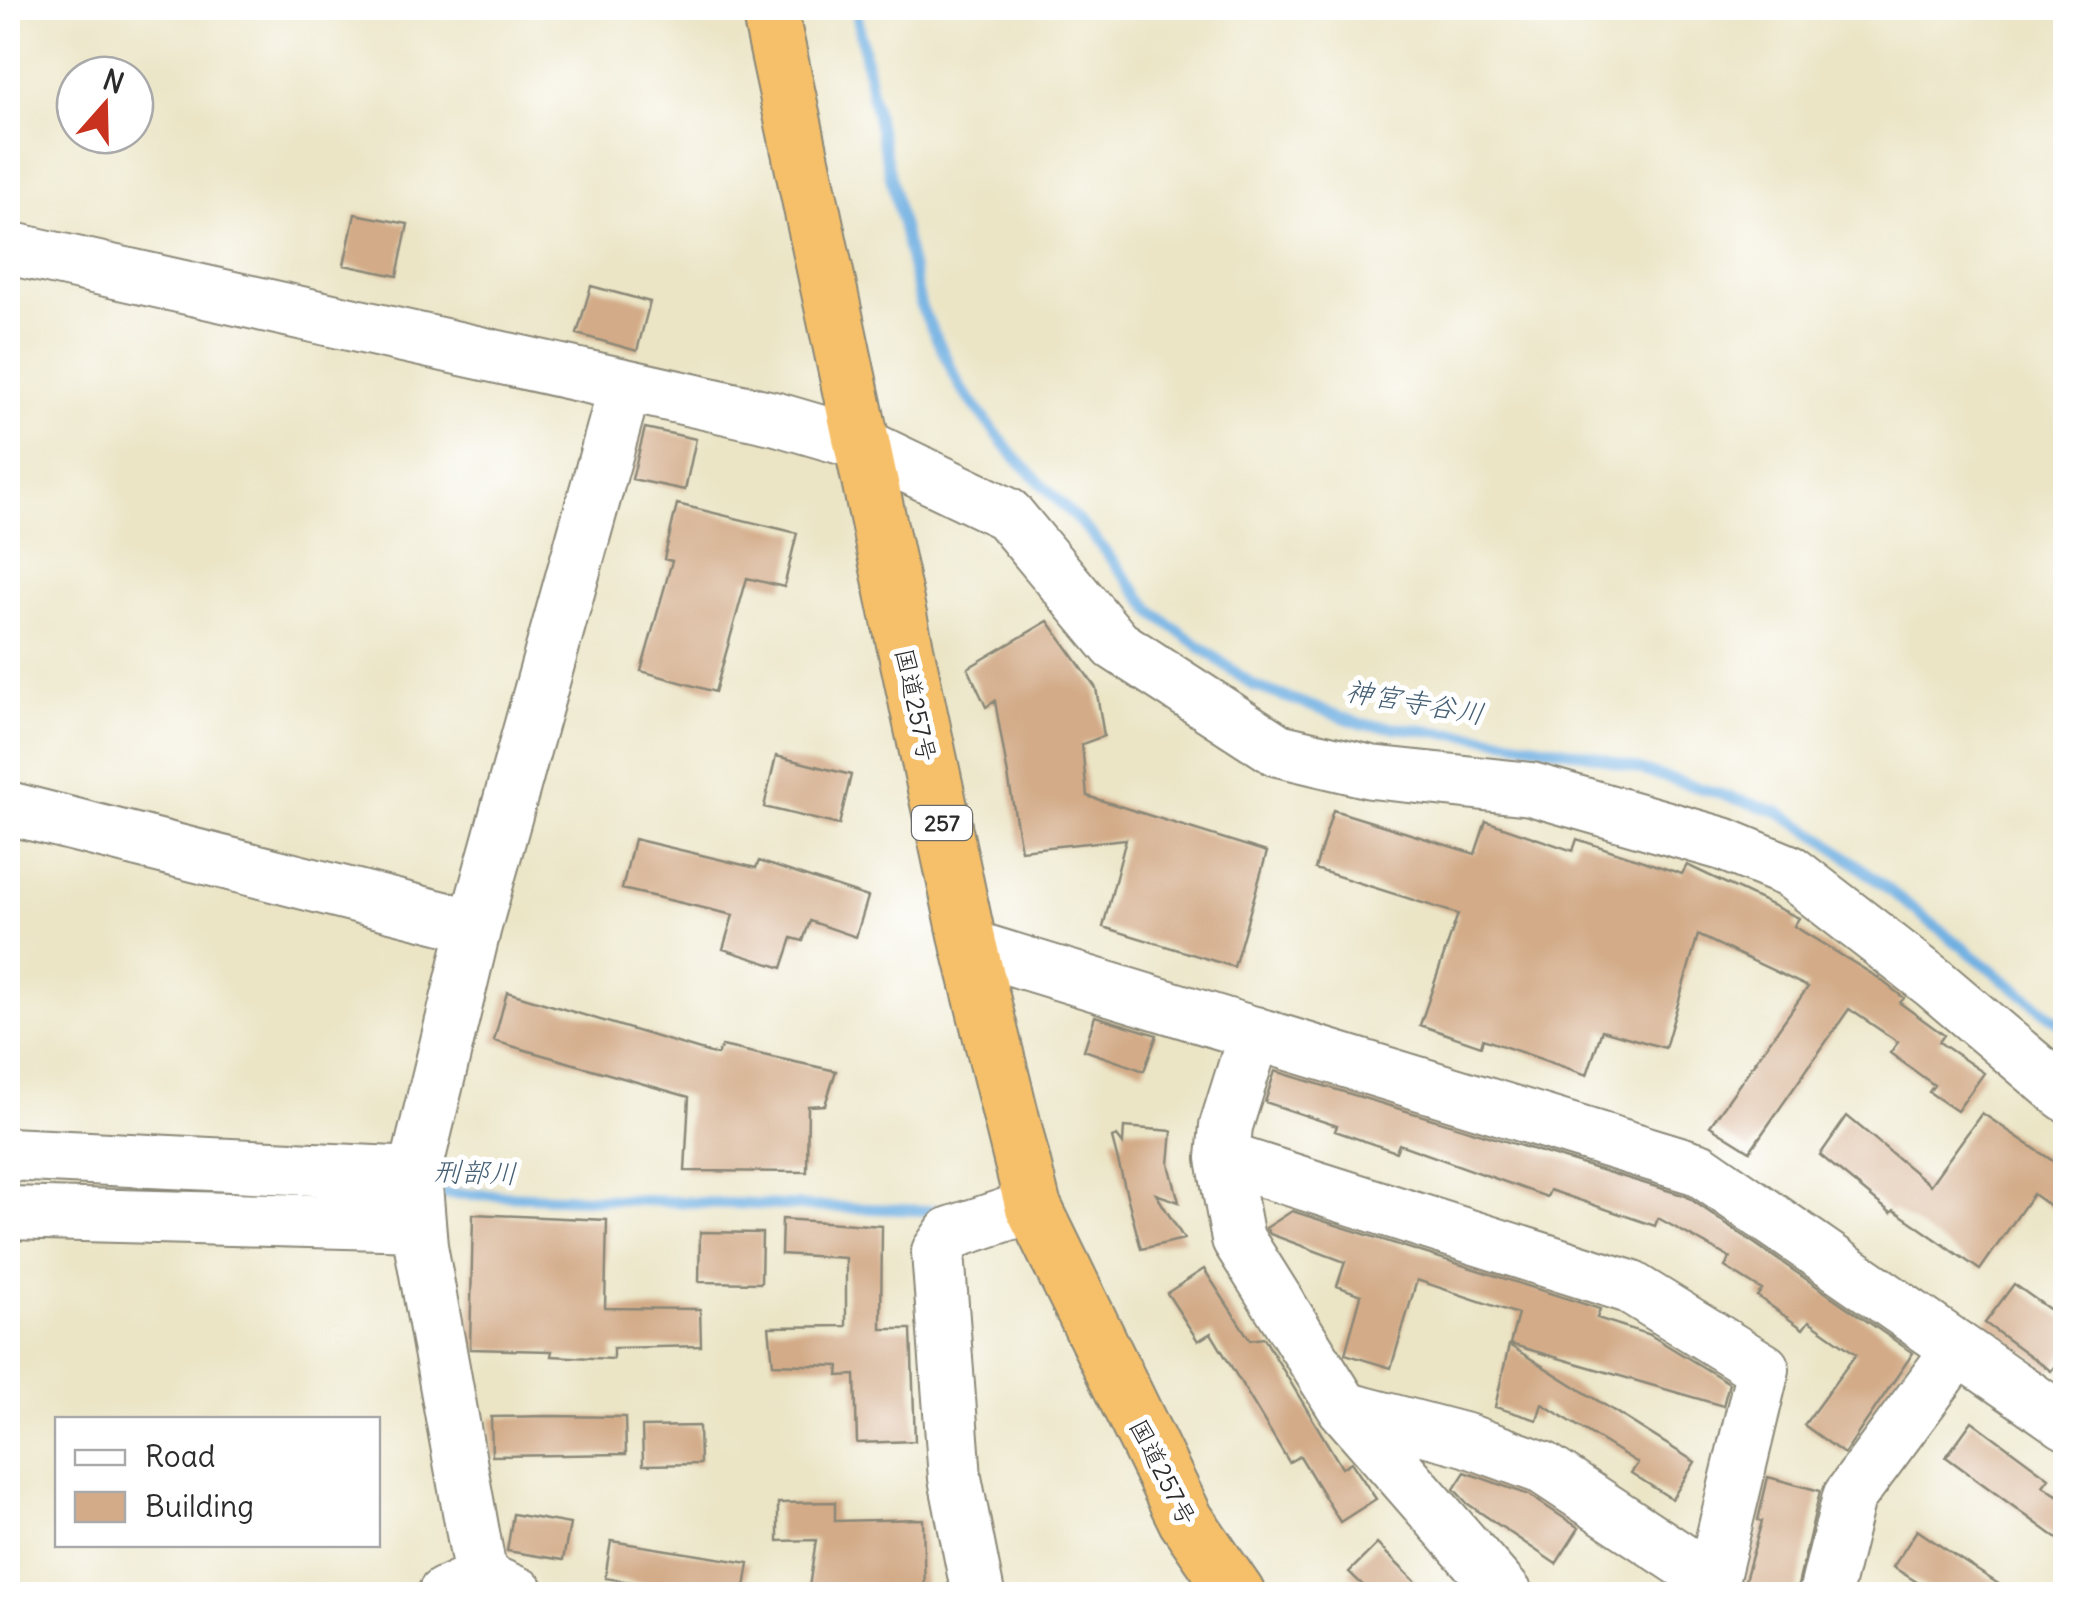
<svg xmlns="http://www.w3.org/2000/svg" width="2073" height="1602" font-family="Delius,'Klee One',sans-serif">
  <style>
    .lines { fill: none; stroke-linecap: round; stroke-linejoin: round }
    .stream { stroke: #6daee1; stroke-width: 11 }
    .building { fill: #d3ab88 }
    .minor-casing { stroke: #8b8878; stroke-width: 56 }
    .highway-casing { stroke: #8b8878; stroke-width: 59 }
    .minor { stroke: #fff; stroke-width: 52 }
    .highway { stroke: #f6c06b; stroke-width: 55 }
    .labels { text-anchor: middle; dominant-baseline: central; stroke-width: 10; stroke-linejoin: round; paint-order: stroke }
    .shield { fill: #fff; stroke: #6b6b6b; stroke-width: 2.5 }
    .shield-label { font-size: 22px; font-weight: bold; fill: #2b2b2b }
    .street-label { font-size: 25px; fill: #2b2b2b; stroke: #fff }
    .water-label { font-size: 28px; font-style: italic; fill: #455f74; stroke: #fff }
  </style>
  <rect width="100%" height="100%" fill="#fff"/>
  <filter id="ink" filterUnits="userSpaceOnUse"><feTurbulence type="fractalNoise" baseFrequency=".01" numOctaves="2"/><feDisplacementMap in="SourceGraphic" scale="20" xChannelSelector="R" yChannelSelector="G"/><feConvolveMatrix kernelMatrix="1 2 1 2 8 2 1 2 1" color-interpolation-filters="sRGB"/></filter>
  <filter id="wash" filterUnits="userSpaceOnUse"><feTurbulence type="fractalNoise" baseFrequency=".0048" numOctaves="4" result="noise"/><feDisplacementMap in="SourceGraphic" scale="40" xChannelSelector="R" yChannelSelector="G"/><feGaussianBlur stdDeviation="2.25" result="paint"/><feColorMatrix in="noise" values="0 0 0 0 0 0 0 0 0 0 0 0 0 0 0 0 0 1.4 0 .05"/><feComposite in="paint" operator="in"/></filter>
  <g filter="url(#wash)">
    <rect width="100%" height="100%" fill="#ebe5c6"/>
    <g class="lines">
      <path class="stream" d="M 856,8 L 872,97 L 921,307 L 961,388 L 1012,454 L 1091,534 L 1154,613 L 1254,686 L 1362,724 L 1495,738 L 1591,755 L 1779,812 L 1825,840 L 2066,1028
        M 8,1183 L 117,1185
        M 431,1193 L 941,1211"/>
    </g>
    <g id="blocks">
      <path class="building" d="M 355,214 L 408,224 L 397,276 L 344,265 Z
        M 591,286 L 650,302 L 637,351 L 577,334 Z
        M 645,428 L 696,439 L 685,490 L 632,479 Z
        M 677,504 L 797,533 L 784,587 L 747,578 L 715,692 L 641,671 L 672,561 L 664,559 Z
        M 1048,621 L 1096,688 L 1104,736 L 1082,744 L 1087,796 L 1267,852 L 1234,967 L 1103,927 L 1126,839 L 1021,850 L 995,701 L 986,707 L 968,668 Z
        M 776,756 L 851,775 L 839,825 L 764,807 Z
        M 1333,810 L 1475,854 L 1486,821 L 1573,851 L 1577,839 L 1682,874 L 1687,865 L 1799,918 L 1794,926 L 1877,977 L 1904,998 L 1900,1003 L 1944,1035 L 1939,1042 L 1984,1073 L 1957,1111 L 1929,1092 L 1934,1085 L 1890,1053 L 1898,1042 L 1849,1009 L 1750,1151 L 1710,1126 L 1808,987 L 1698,935 L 1665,1048 L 1602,1030 L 1587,1075 L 1483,1039 L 1481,1046 L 1420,1025 L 1458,914 L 1315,869 Z
        M 634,839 L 756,868 L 759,861 L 868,897 L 856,937 L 810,921 L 803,941 L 792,938 L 782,968 L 723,949 L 733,915 L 622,889 Z
        M 507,992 L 717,1055 L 722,1046 L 836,1071 L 825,1105 L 808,1106 L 807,1172 L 685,1171 L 689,1097 L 494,1041 Z
        M 1095,1016 L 1157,1035 L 1144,1071 L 1084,1050 Z
        M 1275,1071 L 1686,1196 L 1913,1353 L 1844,1454 L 1804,1425 L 1856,1354 L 1809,1321 L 1803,1329 L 1757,1296 L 1762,1290 L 1725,1267 L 1730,1258 L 1658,1218 L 1655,1226 L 1550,1190 L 1547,1197 L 1399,1144 L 1396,1152 L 1335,1131 L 1337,1126 L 1265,1102 Z
        M 1982,1113 L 2066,1170 L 2066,1218 L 2033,1194 L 1980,1270 L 1894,1210 L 1891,1213 L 1820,1155 L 1847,1116 L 1930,1185 Z
        M 1124,1127 L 1172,1131 L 1169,1164 L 1179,1202 L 1156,1194 L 1184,1239 L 1141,1249 L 1112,1138 L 1117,1136 L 1123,1144 Z
        M 1292,1211 L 1600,1309 L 1597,1318 L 1650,1335 L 1729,1383 L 1723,1406 L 1510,1344 L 1518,1314 L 1417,1280 L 1391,1368 L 1345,1354 L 1361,1295 L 1337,1286 L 1345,1262 L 1270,1234 L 1266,1228 Z
        M 473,1214 L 607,1220 L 605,1308 L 700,1309 L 701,1346 L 613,1348 L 613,1359 L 551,1356 L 552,1351 L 470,1349 Z
        M 782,1219 L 882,1226 L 881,1329 L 911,1329 L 915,1441 L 857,1443 L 855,1375 L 838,1376 L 839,1366 L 773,1364 L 769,1327 L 846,1326 L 846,1258 L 781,1254 Z
        M 700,1232 L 762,1233 L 761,1283 L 699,1282 Z
        M 1204,1269 L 1250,1340 L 1264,1338 L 1342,1468 L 1351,1462 L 1376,1499 L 1340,1522 L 1300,1456 L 1289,1462 L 1211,1333 L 1198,1341 L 1167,1293 Z
        M 2014,1284 L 2066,1321 L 2066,1351 L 2051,1371 L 1985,1323 Z
        M 1509,1345 L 1695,1462 L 1672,1499 L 1631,1473 L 1638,1463 L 1542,1404 L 1537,1420 L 1495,1407 Z
        M 549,1416 L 625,1417 L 626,1454 L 492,1456 L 491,1417 Z
        M 1972,1421 L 2049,1478 L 2043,1486 L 2066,1501 L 2066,1545 L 1946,1457 Z
        M 699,1426 L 700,1464 L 643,1465 L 642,1427 Z
        M 1465,1472 L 1529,1495 L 1579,1528 L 1556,1564 L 1468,1504 L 1454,1489 Z
        M 1768,1477 L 1820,1491 L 1796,1594 L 1741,1594 L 1762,1521 L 1758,1520 Z
        M 835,1502 L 835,1521 L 923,1519 L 925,1594 L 808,1594 L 816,1540 L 778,1541 L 778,1503 Z
        M 513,1514 L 570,1524 L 563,1560 L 507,1551 Z
        M 1917,1530 L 1960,1559 L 2014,1594 L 1936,1594 L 1893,1567 Z
        M 611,1541 L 749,1563 L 744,1594 L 708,1594 L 605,1578 Z
        M 1377,1544 L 1428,1594 L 1372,1594 L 1349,1572 Z"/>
    </g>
  </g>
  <g filter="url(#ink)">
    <use href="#blocks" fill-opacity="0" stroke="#8b8878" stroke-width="2.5"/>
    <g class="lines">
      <g class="minor-casing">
        <path id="minor" d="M 8,248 L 777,419 L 859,443 L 1007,514 L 1116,645 L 1278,750 L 1371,772 L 1531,789 L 1723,844 L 1791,872 L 1934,983 L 2066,1095
          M 8,808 L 475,926
          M 969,946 L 1699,1169 L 2066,1423
          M 1255,1033 L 1226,1126 L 1223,1158 L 1238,1239 L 1344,1408 L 1506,1594
          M 8,1154 L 415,1174
          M 1223,1158 L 1630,1287 L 1763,1369 L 1709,1594
          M 8,1213 L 419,1224
          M 1344,1408 L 1466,1440 L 1543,1468 L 1712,1580
          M 481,1577 L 421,1246 L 415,1174 L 475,926 L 625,387
          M 444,1594 L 481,1577 L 519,1594
          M 978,1594 L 955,1478 L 938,1252 L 951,1233 L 1033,1206
          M 1825,1594 L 1849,1497 L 1958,1350"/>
      </g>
      <g class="highway-casing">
        <path id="highway" d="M 769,8 L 969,946 L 1033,1206 L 1186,1520 L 1237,1594"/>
      </g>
      <use href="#minor" class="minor"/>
      <use href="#highway" class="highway"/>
    </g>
  </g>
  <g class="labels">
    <rect class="shield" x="912" y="806" width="60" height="34" rx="8"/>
    <g class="shield-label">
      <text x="942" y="823">257</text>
    </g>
    <g class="street-label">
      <text transform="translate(916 705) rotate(78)">国道257号</text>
      <text transform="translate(1163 1472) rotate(63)">国道257号</text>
    </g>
    <g class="water-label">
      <text transform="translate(1415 702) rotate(10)">神宮寺谷川</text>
      <text transform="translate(475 1172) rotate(2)">刑部川</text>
    </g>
  </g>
  <rect width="2073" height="1602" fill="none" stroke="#fff" stroke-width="40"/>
  <rect x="55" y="1417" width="325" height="130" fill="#ffffff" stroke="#aaaaaa" stroke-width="2.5"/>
  <rect x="75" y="1450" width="50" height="15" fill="#ffffff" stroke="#aaaaaa" stroke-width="2.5"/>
  <text x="145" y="1467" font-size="30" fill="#2b2b2b">Road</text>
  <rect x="75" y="1492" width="50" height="30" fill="#d3ab88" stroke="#aaaaaa" stroke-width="2.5"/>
  <text x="145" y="1517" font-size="30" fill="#2b2b2b">Building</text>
  <g transform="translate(105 105) rotate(20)"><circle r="48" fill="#ffffff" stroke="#aaaaaa" stroke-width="2.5"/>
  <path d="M0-8L18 38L0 25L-18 38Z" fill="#c8321e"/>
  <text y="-15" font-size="28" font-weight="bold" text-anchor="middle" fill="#2b2b2b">N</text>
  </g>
</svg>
